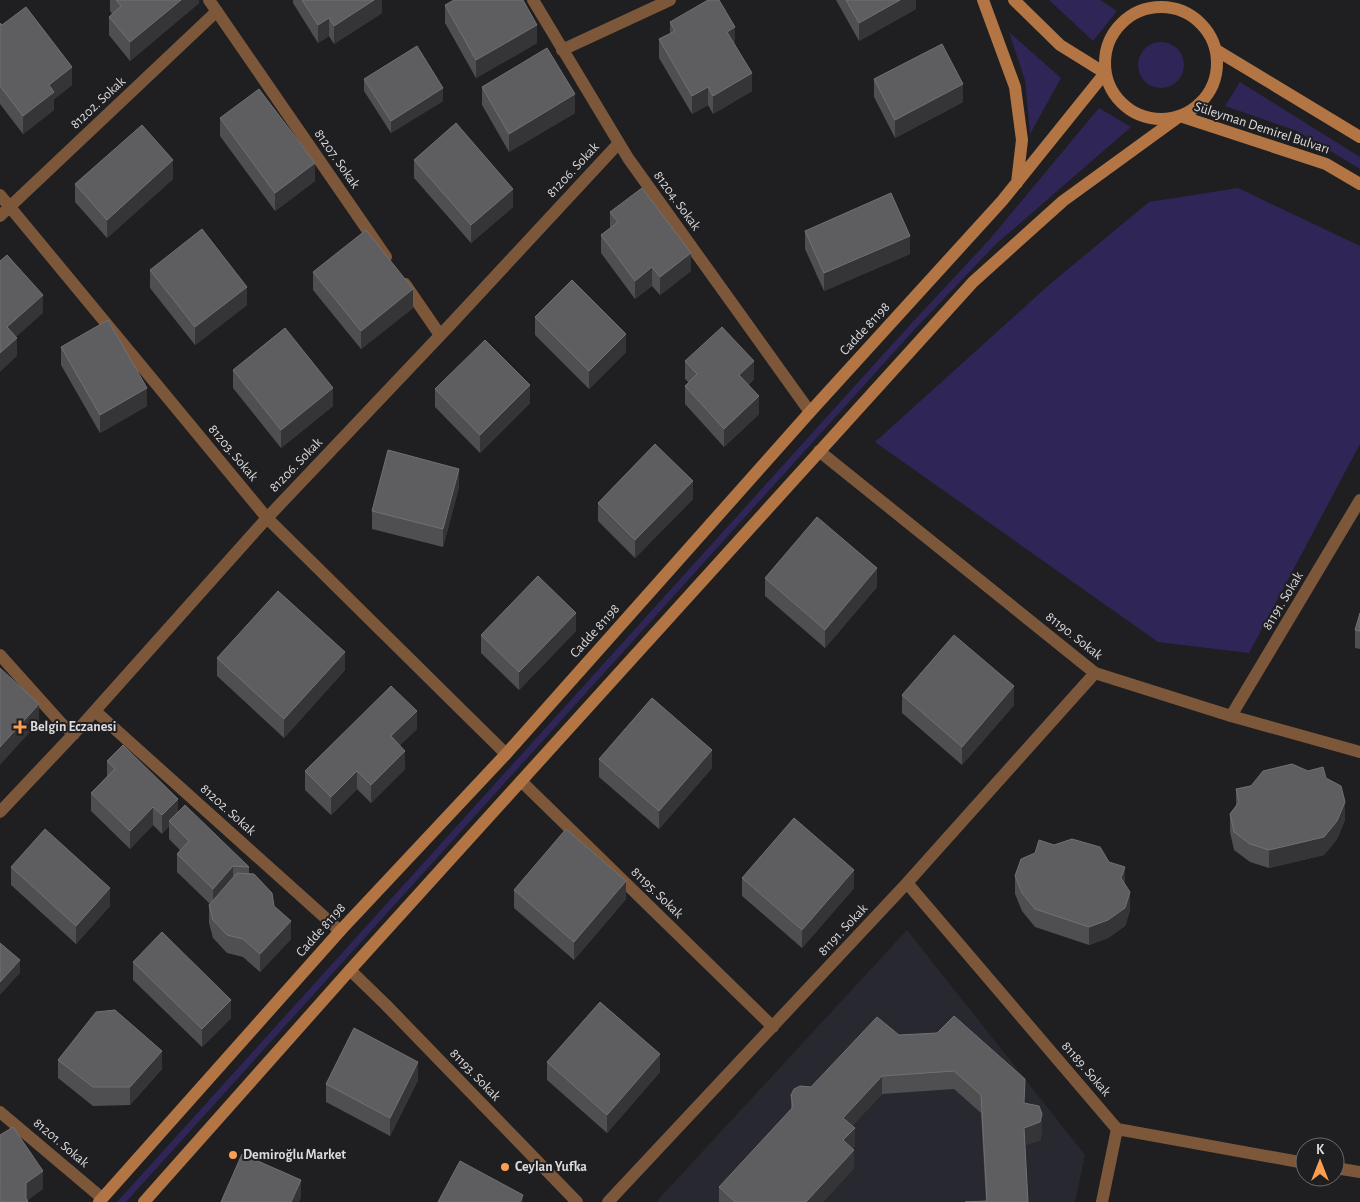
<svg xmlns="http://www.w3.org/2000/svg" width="1360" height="1202" font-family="'Alegreya Sans',sans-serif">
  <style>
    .built { fill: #282830 }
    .green { fill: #2f2557 }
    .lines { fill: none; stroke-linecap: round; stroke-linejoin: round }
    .street { stroke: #7d5739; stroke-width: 12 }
    .secondary { stroke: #b27543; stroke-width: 12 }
    .wall { fill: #4f4e51 }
    .shaded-wall { fill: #353538 }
    .building { fill: #5e5d60; stroke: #717173 }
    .poi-dot { fill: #fb9e50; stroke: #1f1f22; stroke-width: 2 }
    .labels { text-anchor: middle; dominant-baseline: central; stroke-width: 4; stroke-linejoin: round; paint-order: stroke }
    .street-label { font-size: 14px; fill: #dbdbdd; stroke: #1f1f22 }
    .poi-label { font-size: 14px; font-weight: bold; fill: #dbdbdd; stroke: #1f1f22; text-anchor: start }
  </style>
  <rect width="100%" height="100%" fill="#1f1f22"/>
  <path class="built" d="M 907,930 L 1085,1155 L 1075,1202 L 656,1202 Z"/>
  <path class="green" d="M 1049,0 L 1100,0 L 1117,11 L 1093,41 Z
    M 1009,32 L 1061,78 L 1030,134 L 1025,80 Z
    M1138 65a23 23 0 1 1 46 0a23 23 0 1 1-46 0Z
    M 1240,82 L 1360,157 L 1360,169 L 1297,131 L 1225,106 Z
    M 1099,108 L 1131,127 L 996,244 L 914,330 L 126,1202 L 117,1202 L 909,326 L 990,239 Z
    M 1238,188 L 1360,246 L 1360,444 L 1249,653 L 1158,642 L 875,442 L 1050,284 L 1149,202 Z"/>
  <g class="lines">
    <path class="street" d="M 209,0 L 386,257
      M 533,0 L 628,158 L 810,412
      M 562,50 L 670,0
      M 0,195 L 267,518 L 506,754
      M 0,216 L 217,11
      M 405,284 L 440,335
      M 819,451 L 1095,673 L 1231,716 L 1360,752
      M 0,655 L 61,723 L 74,734
      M 95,711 L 340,931
      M 1231,716 L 1360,500
      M 521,781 L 773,1027
      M 0,812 L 84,723 L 267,518 L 450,325 L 618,144
      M 907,883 L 1117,1129 L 1305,1163
      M 350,970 L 386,1005 L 577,1202
      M 0,1112 L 102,1198
      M 1335,1168 L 1360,1172
      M 608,1202 L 907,883 L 1095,673
      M 1102,1202 L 1117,1129"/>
    <path class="secondary" d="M 983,0 L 1015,87 L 1022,140 L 1017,183
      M 1014,0 L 1060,45 L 1105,73
      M1105 63a56 56 0 1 1 112 0a56 56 0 1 1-112 0Z
      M 1216,50 L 1360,137
      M 1180,116 L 1326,164 L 1360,184
      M 99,1202 L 340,931 L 506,754 L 810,412 L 1002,201 L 1105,73
      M 144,1202 L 350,970 L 973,282 L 1063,201 L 1180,116"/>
  </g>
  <path class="wall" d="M 110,0 L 199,0 L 199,3 L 130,61 L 109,35 L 109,17 L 112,14 L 110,11 Z
    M 293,0 L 382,0 L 382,13 L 334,44 L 329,36 L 318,43 L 293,3 Z
    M 836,0 L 916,0 L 916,9 L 859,41 Z
    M 445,5 L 537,43 L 476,78 L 445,23 Z
    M 670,22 L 735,44 L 752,91 L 713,114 L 708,105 L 692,114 L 659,58 L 659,39 L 670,34 Z
    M 0,23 L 72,85 L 54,99 L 54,110 L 23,134 L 0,104 Z
    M 364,79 L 443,101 L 391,133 L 364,91 Z
    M 874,79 L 963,102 L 895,138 L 874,97 Z
    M 482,87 L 575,113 L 509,152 L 482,105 Z
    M 220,118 L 315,181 L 275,211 L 220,136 Z
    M 414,160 L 513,207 L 471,243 L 414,178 Z
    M 173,179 L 107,238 L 75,202 L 75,184 Z
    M 610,212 L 691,271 L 660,295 L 652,286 L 635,299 L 601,253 L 601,235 L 610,228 Z
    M 805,231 L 910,254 L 824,291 L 805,249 Z
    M 150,270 L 247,305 L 195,345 L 150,288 Z
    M 313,272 L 413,308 L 361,349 L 313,290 Z
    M 535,317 L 626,352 L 589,389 L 535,335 Z
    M 61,347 L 147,406 L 100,433 L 61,365 Z
    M 685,361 L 754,379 L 748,385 L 759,414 L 724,447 L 685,404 L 685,386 L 689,383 L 685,379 Z
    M 233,370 L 333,406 L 281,448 L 233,388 Z
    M 435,389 L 530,403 L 480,453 L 435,407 Z
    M 459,487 L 443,547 L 372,529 L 372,511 Z
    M 693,499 L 635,558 L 598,521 L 598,503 Z
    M 765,578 L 877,587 L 825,648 L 765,596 Z
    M 1360,613 L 1360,649 L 1355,648 L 1355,630 Z
    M 576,631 L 519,690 L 481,653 L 481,635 Z
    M 217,658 L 345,670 L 284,738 L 217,676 Z
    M 902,695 L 1014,705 L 962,765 L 902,713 Z
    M 417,729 L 400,745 L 405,769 L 371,803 L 357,789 L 331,815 L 305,790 L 305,771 Z
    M 599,759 L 712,768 L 659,829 L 599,777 Z
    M 107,761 L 178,812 L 249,867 L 249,874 L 274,906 L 291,939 L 260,972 L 243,957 L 227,953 L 213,938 L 209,923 L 209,905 L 210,904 L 177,872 L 177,854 L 180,850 L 169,839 L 169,826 L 162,834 L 153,825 L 130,849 L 91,811 L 91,793 L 107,776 Z
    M 1308,771 L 1326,778 L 1345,820 L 1337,839 L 1324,855 L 1269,868 L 1250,862 L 1234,850 L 1230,832 L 1230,814 L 1236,806 L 1236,789 Z
    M 1109,862 L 1125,884 L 1130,910 L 1125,926 L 1108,938 L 1089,945 L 1035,927 L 1022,911 L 1015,894 L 1015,876 Z
    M 11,867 L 110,906 L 76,944 L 11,885 Z
    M 742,878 L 854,888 L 802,948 L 742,896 Z
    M 514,890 L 626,899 L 574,960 L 514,908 Z
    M 133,962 L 231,1018 L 202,1047 L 133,980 Z
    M 899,1035 L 1025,1103 L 1042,1132 L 1040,1140 L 1025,1145 L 1028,1202 L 986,1201 L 981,1113 L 954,1089 L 882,1094 L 852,1126 L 855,1146 L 852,1149 L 854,1168 L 823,1202 L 719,1202 L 719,1187 L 791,1110 L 791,1095 L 811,1087 Z
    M 58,1060 L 162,1069 L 130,1105 L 93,1106 L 58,1078 Z
    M 547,1062 L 660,1072 L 607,1133 L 547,1080 Z
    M 418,1080 L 390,1136 L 326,1102 L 326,1084 Z"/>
  <path class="shaded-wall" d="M 181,0 L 199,0 L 199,3 L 130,61 L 130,42 Z
    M 374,0 L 382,0 L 382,13 L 334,44 L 334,26 Z
    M 900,0 L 916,0 L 916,9 L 859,41 L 859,23 Z
    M 329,18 L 329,36 L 318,43 L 318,25 Z
    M 537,25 L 537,43 L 476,78 L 476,60 Z
    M 735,27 L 735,45 L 727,32 Z
    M 72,67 L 72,85 L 54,99 L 54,110 L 23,134 L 23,116 L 49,85 Z
    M 752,73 L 752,91 L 713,114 L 713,96 Z
    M 963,84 L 963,102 L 895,138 L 895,120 Z
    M 708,87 L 708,105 L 692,114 L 692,96 Z
    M 443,88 L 443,101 L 391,133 L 391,121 Z
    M 575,94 L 575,113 L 509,152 L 509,134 Z
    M 173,160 L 173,179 L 107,238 L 107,220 Z
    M 315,163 L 315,181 L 275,211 L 275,193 Z
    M 513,189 L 513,207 L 471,243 L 471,225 Z
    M 910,236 L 910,254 L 824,291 L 824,273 Z
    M 691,253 L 691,271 L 660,295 L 660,277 Z
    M 652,267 L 652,286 L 635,299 L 635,281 Z
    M 247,287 L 247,305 L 195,345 L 195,327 Z
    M 413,289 L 413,308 L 361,349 L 361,331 Z
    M 43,295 L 43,313 L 7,345 L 7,327 Z
    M 626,334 L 626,352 L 589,389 L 589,371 Z
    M 17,338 L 17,356 L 0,372 L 0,353 Z
    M 754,361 L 754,379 L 739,393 L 739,375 Z
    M 530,385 L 530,403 L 480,453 L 480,435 Z
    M 147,388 L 147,406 L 100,433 L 100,415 Z
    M 333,388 L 333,406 L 281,448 L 281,430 Z
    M 759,396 L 759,414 L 724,447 L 724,429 Z
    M 459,469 L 459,487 L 443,547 L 443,529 Z
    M 693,481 L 693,499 L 635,558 L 635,540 Z
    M 877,568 L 877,587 L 825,648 L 825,630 Z
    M 576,613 L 576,631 L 519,690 L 519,672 Z
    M 345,652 L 345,670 L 284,738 L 284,719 Z
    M 1014,686 L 1014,705 L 962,765 L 962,747 Z
    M 39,704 L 39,722 L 0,765 L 0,747 Z
    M 417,711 L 417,729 L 391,754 L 391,736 Z
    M 712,750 L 712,768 L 659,829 L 659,811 Z
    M 405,751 L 405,769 L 371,803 L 371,785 Z
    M 357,771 L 357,789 L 331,815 L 331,797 Z
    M 178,799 L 178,817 L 169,821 L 169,826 L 162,834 L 162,815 Z
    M 1345,802 L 1345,820 L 1337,839 L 1324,855 L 1269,868 L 1269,850 Z
    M 153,807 L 153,825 L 130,849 L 130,831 Z
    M 233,866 L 233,884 L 213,907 L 213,889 Z
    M 1125,867 L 1125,885 L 1121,878 Z
    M 854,870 L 854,888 L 802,948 L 802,930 Z
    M 626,881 L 626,899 L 574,960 L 574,942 Z
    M 110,888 L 110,906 L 76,944 L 76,926 Z
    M 1130,892 L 1130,910 L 1125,926 L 1108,938 L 1089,945 L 1089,927 Z
    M 291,921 L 291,939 L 260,972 L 260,954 Z
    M 20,960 L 20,973 L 0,995 L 0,982 Z
    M 231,1000 L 231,1018 L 202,1047 L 202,1029 Z
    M 162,1051 L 162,1069 L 130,1105 L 130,1087 Z
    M 660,1054 L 660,1072 L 607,1133 L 607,1115 Z
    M 418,1062 L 418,1080 L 390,1136 L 390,1118 Z
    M 882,1076 L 882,1094 L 843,1136 L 843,1118 Z
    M 1042,1114 L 1042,1132 L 1040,1140 L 1024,1146 L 1024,1128 Z
    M 855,1128 L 855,1146 L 843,1158 L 843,1140 Z
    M 854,1150 L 854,1168 L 823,1202 L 806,1202 Z
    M 43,1171 L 43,1189 L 26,1202 L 26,1183 Z
    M 301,1180 L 301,1198 L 299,1202 L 291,1202 Z
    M 523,1195 L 523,1202 L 520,1202 Z"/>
  <path class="building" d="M 116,0 L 181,0 L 130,42 L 109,17 L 121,6 Z
    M 302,0 L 374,0 L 334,26 L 329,18 L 318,25 Z
    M 454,0 L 523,0 L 537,25 L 476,60 L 445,5 Z
    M 708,0 L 719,0 L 735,27 L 727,32 L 752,73 L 713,96 L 708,87 L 692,96 L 659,39 L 675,31 L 670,22 Z
    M 846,0 L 900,0 L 859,23 Z
    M 26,7 L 72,67 L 49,85 L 54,92 L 23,116 L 0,86 L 0,23 L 2,25 Z
    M 942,44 L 963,84 L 895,120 L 874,79 Z
    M 417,46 L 443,88 L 391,121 L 364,79 Z
    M 547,48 L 575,94 L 509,134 L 482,87 Z
    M 259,89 L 315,163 L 275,193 L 220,118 Z
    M 456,123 L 513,189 L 471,225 L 414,160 Z
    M 142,125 L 173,160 L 107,220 L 75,184 Z
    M 642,188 L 691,253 L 660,277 L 652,267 L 635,281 L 601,235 L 618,222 L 610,212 Z
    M 891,193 L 910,236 L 824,273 L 805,231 Z
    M 202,229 L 247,287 L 195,327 L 150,270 Z
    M 366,230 L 413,289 L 361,331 L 313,272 Z
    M 7,255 L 43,295 L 7,327 L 17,338 L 0,353 L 0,261 Z
    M 572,280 L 626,334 L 589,371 L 535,317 Z
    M 108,320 L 147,388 L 100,415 L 61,347 Z
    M 722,327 L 754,361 L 739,375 L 759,396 L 724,429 L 685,386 L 697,374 L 685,361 Z
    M 285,328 L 333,388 L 281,430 L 233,370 Z
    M 485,340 L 530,385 L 480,435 L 435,389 Z
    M 655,444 L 693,481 L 635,540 L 598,503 Z
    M 388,450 L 459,469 L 443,529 L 372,511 Z
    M 817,517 L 877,568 L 825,630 L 765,578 Z
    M 538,576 L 576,613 L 519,672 L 481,635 Z
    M 278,591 L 345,652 L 284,719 L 217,658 Z
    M 1360,613 L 1360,631 L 1355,630 Z
    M 954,635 L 1014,686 L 962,747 L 902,695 Z
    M 0,668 L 39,704 L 0,747 Z
    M 391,686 L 417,711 L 391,736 L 405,751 L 371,785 L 357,771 L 331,797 L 305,771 Z
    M 652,698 L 712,750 L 659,811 L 599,759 Z
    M 123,745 L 178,799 L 162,815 L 153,807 L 130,831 L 91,793 L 115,769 L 107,761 Z
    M 1292,764 L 1308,771 L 1323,767 L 1326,778 L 1341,786 L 1345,802 L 1337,821 L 1324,837 L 1269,850 L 1250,844 L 1234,832 L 1230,814 L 1239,802 L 1236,789 L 1251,786 L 1263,771 Z
    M 185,805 L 249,867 L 233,866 L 213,889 L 177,854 L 189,841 L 169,821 Z
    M 794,818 L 854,870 L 802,930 L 742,878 Z
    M 45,829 L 110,888 L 76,926 L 11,867 Z
    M 566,829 L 626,881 L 574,942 L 514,890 Z
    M 1072,839 L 1100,847 L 1109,862 L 1125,867 L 1121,878 L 1130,892 L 1125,908 L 1108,920 L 1089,927 L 1035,909 L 1022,893 L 1015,876 L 1021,859 L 1035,853 L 1039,840 L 1054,845 Z
    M 237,873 L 254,874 L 272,893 L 274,906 L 291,921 L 260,954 L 243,939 L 227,935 L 213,920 L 209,905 Z
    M 162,932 L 231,1000 L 202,1029 L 133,962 Z
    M 0,943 L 20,960 L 0,982 Z
    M 600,1002 L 660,1054 L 607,1115 L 547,1062 Z
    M 115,1010 L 162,1051 L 130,1087 L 93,1087 L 58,1060 L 96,1012 Z
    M 954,1016 L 1025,1079 L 1024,1103 L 1039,1106 L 1042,1114 L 1040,1122 L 1024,1128 L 1028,1202 L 965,1202 L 987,1201 L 981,1095 L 954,1071 L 882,1076 L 843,1118 L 855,1128 L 843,1140 L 854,1150 L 806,1202 L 735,1202 L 719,1187 L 793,1107 L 791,1095 L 794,1089 L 800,1086 L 811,1087 L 877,1017 L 899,1035 L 937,1033 Z
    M 354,1028 L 418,1062 L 390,1118 L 326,1084 Z
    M 13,1127 L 43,1171 L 26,1183 L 26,1198 L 28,1202 L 0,1202 L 0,1181 L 1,1178 L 0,1177 L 0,1135 Z
    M 242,1154 L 301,1180 L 291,1202 L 221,1202 Z
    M 460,1161 L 523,1195 L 520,1202 L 438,1202 Z"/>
  <g class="poi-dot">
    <path d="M17.5 719.5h5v5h5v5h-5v5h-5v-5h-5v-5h5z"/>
    <circle cx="233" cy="1155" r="5"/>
    <circle cx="505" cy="1167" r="5"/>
  </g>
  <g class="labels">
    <g class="street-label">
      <text transform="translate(98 103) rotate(-43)">81202. Sokak</text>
      <text transform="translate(1262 128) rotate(18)">Süleyman Demirel Bulvarı</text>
      <text transform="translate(337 159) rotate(55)">81207. Sokak</text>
      <text transform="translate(573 170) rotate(-47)">81206. Sokak</text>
      <text transform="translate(677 201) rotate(54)">81204. Sokak</text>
      <text transform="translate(865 329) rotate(-47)">Cadde 81198</text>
      <text transform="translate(233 453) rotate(50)">81203. Sokak</text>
      <text transform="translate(296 465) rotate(-46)">81206. Sokak</text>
      <text transform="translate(1283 601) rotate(-59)">81191. Sokak</text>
      <text transform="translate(595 631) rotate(-48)">Cadde 81198</text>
      <text transform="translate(1074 636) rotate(38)">81190. Sokak</text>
      <text transform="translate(228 810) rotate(42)">81202. Sokak</text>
      <text transform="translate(657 893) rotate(44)">81195. Sokak</text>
      <text transform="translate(321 930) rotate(-48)">Cadde 81198</text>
      <text transform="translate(843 930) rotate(-47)">81191. Sokak</text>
      <text transform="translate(1086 1069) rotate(49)">81189. Sokak</text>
      <text transform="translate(475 1075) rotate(46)">81193. Sokak</text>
      <text transform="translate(61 1143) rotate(40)">81201. Sokak</text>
    </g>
    <g class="poi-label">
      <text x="30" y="727">Belgin Eczanesi</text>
      <text x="243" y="1155">Demiroğlu Market</text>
      <text x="515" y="1167">Ceylan Yufka</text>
    </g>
  </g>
  <g transform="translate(1320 1162)"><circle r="24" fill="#1f1f22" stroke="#6a6a6d"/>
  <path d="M0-4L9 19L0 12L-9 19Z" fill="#fb9e50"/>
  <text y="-8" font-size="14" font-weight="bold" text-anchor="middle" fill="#dbdbdd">K</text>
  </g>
</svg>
